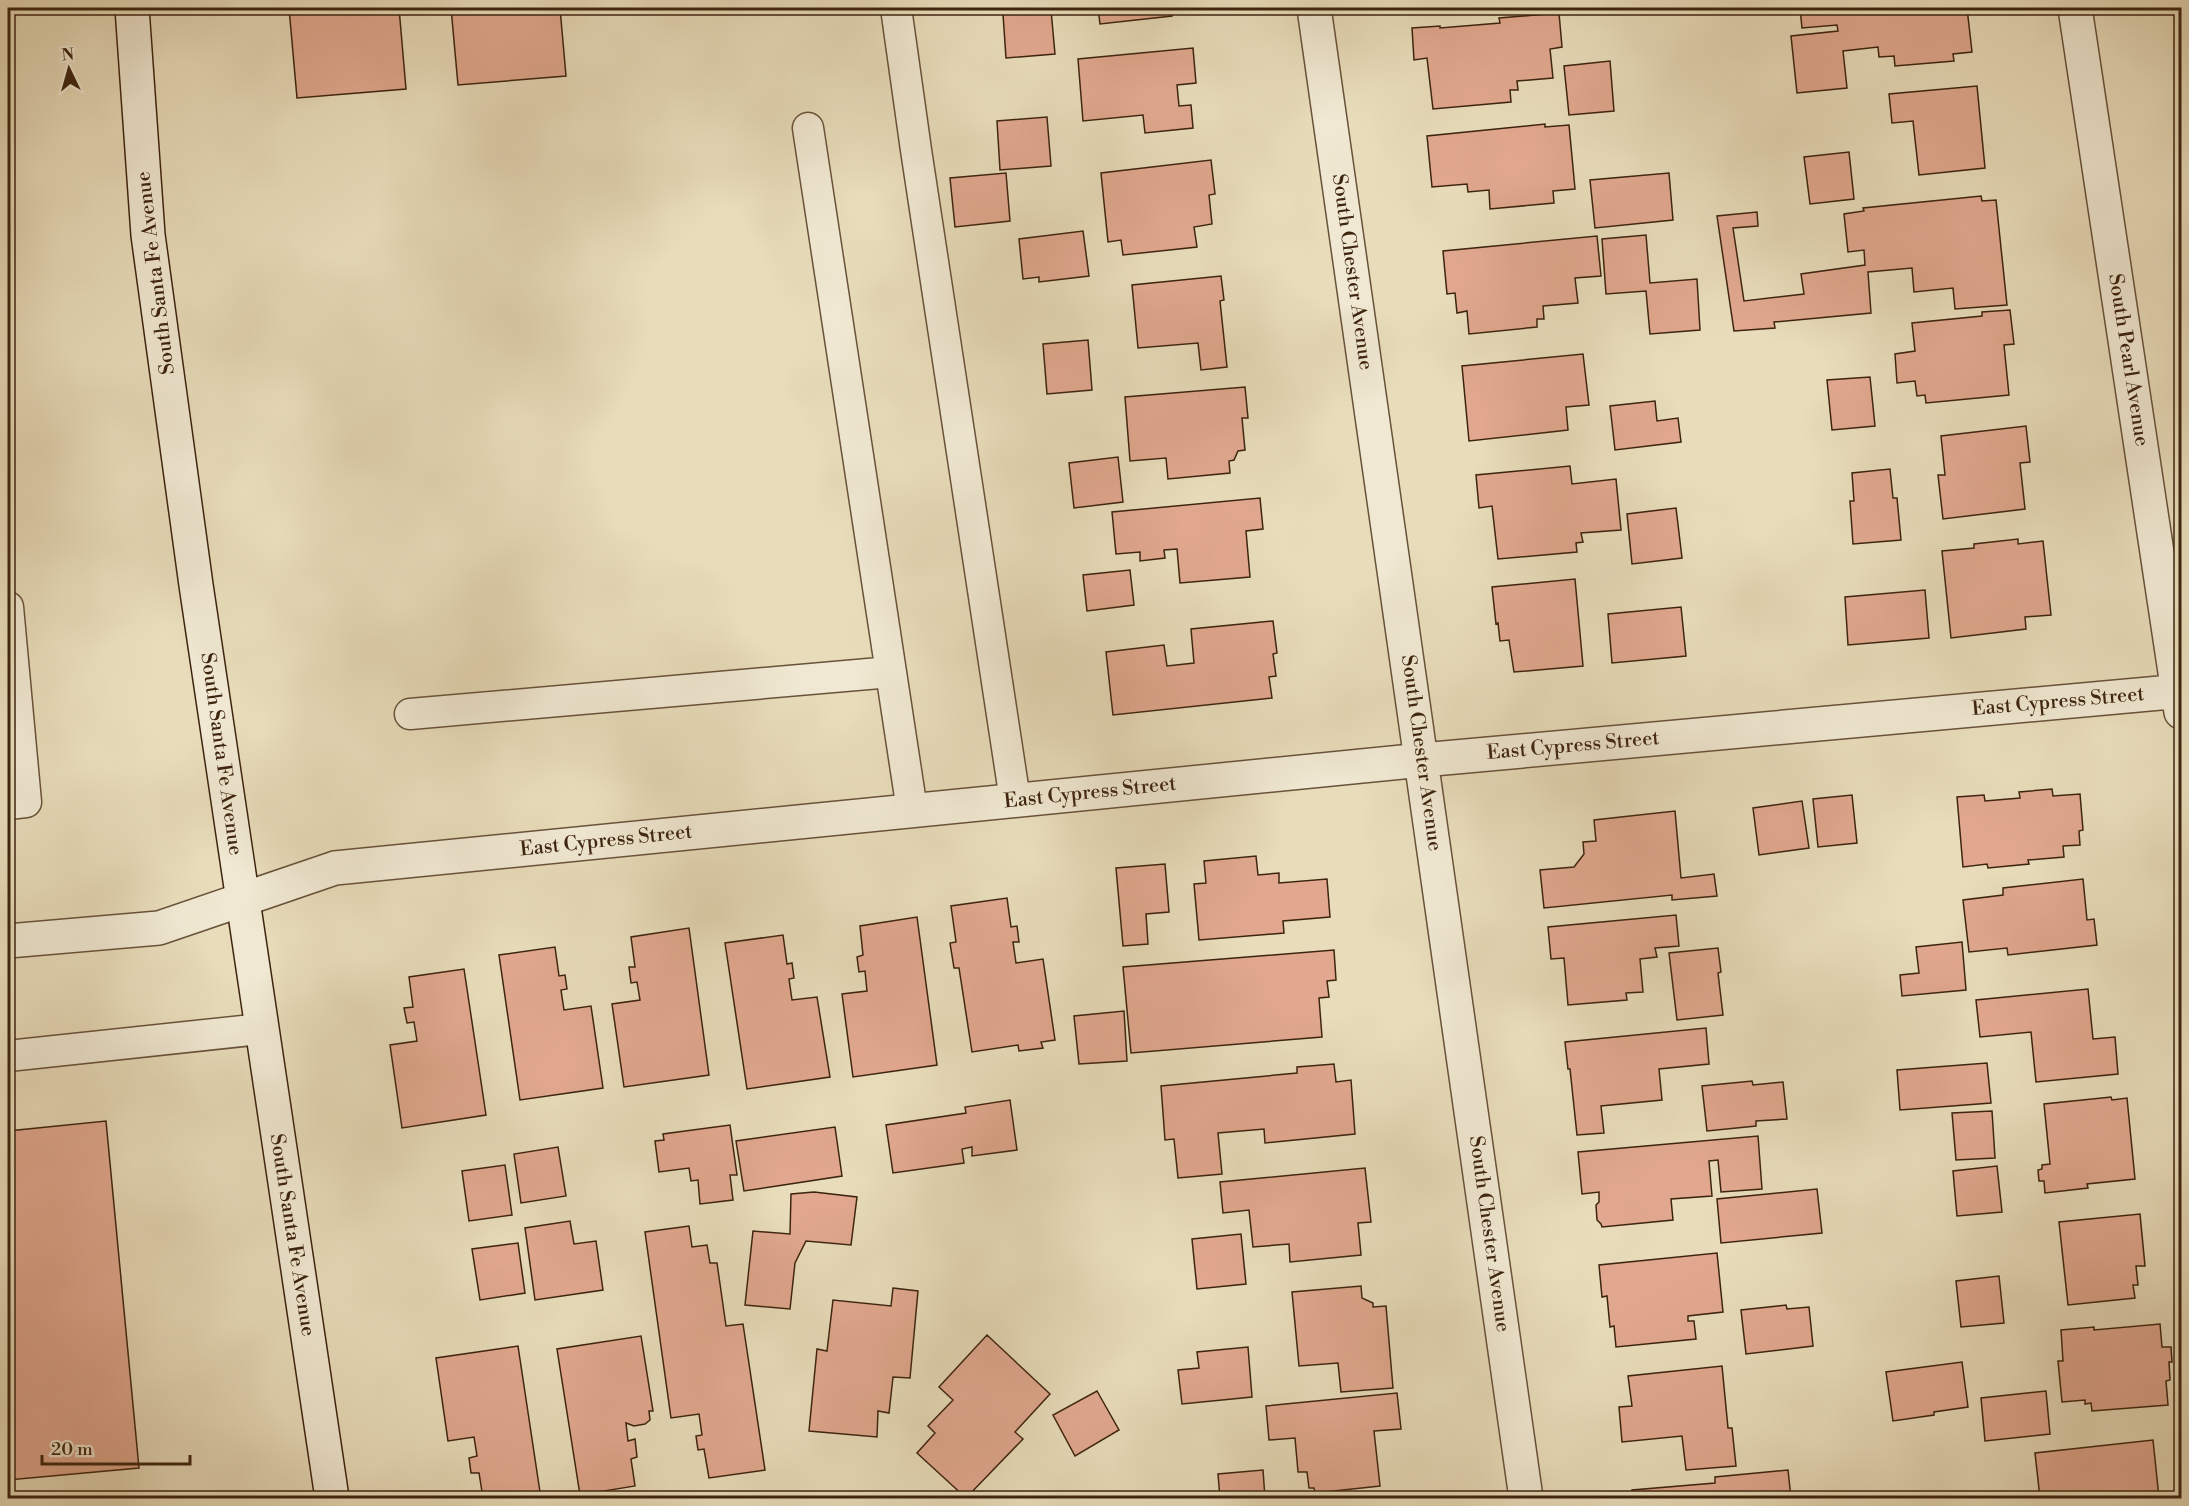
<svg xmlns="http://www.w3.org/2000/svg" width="2189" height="1506" font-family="'Libre Bodoni',serif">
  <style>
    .building { fill: #e1a88f; stroke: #3d240f; stroke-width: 1.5 }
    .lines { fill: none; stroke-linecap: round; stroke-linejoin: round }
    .service-casing { stroke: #68523a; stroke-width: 33 }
    .minor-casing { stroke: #68523a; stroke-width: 36 }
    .secondary-casing { stroke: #3d240f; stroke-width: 36 }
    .service { stroke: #f0e8d2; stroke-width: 30 }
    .minor { stroke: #f0e8d2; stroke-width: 33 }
    .secondary { stroke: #f0e8d2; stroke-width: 33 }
    .labels { text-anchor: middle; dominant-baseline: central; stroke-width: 6; stroke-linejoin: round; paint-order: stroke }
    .street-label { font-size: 20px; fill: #3d240f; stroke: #f0e8d2 }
  </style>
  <rect width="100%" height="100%" fill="#e8dcba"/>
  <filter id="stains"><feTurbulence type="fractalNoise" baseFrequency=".00333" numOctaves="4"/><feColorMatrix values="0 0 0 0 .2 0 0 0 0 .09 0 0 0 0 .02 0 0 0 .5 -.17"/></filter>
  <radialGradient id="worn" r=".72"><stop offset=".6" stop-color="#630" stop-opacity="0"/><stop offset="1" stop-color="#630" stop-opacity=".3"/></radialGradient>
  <path class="building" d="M 289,8 L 399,8 L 406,89 L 297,98 Z
    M 451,8 L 560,8 L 566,76 L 458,85 Z
    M 1098,8 L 1171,8 L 1172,16 L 1100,24 Z
    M 1800,8 L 1967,8 L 1972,52 L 1953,54 L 1954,61 L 1895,66 L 1894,56 L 1879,57 L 1878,47 L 1843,51 L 1847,88 L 1797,93 L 1791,36 L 1838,31 L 1837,25 L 1802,28 Z
    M 1051,10 L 1055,54 L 1006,58 L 1003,14 Z
    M 1559,13 L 1562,47 L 1550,49 L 1553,78 L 1517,81 L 1518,90 L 1510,90 L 1511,102 L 1433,109 L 1427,58 L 1414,60 L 1412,28 L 1440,26 L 1440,28 L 1500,23 L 1499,18 Z
    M 1193,48 L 1196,83 L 1177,85 L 1179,106 L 1191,105 L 1193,128 L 1145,133 L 1143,115 L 1083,121 L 1078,59 Z
    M 1610,61 L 1614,111 L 1569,115 L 1564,66 Z
    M 1977,86 L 1985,168 L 1919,175 L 1913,121 L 1892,123 L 1889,94 Z
    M 1047,117 L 1051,166 L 1000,170 L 997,121 Z
    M 1545,124 L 1545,127 L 1569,125 L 1575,189 L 1553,191 L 1554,203 L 1490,209 L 1489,190 L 1468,192 L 1467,184 L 1432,187 L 1427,136 Z
    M 1849,152 L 1854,199 L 1810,204 L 1804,157 Z
    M 1211,160 L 1215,194 L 1209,195 L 1212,224 L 1194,227 L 1197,247 L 1123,255 L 1121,240 L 1108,242 L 1101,173 Z
    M 1006,173 L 1010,221 L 955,227 L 950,178 Z
    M 1669,173 L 1673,220 L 1595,228 L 1590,180 Z
    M 1981,196 L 1982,201 L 1996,200 L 2007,305 L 1955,309 L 1953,288 L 1914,292 L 1912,268 L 1868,272 L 1871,313 L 1774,322 L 1775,328 L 1734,331 L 1717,216 L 1757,212 L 1758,226 L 1733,228 L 1744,301 L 1804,294 L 1801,274 L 1865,265 L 1864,250 L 1848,252 L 1844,214 L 1864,211 L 1863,208 Z
    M 1083,231 L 1089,276 L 1039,282 L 1039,277 L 1023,279 L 1019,239 Z
    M 1646,235 L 1650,283 L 1697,279 L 1700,330 L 1650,334 L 1646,291 L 1606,294 L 1602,239 Z
    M 1597,236 L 1601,276 L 1575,278 L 1578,303 L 1543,306 L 1544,319 L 1537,319 L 1537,327 L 1469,334 L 1467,311 L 1457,313 L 1455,293 L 1447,294 L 1443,251 Z
    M 1221,276 L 1224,300 L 1220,301 L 1227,367 L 1201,370 L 1198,343 L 1138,348 L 1132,285 Z
    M 2010,310 L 2014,344 L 2004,345 L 2009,395 L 1926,403 L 1925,395 L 1917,396 L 1915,381 L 1897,383 L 1895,354 L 1915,351 L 1912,323 L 1982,316 L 1982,312 Z
    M 1088,340 L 1092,390 L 1047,394 L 1043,344 Z
    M 1583,354 L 1589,405 L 1566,407 L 1568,430 L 1469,441 L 1462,366 Z
    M 1870,377 L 1875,426 L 1832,430 L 1827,380 Z
    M 1245,387 L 1248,418 L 1242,418 L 1245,450 L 1238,451 L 1234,460 L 1229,461 L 1230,473 L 1168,479 L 1166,458 L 1130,461 L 1125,397 Z
    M 1655,401 L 1657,421 L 1678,418 L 1681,442 L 1615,450 L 1610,406 Z
    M 2026,426 L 2030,462 L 2020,463 L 2025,509 L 1943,519 L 1938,475 L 1945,475 L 1941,436 Z
    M 1118,457 L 1123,502 L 1074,508 L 1069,463 Z
    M 1570,466 L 1572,484 L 1616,479 L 1621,530 L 1581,533 L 1583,542 L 1576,543 L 1577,552 L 1498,559 L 1492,506 L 1479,508 L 1476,475 Z
    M 1890,469 L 1893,498 L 1897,498 L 1901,540 L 1853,544 L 1850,501 L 1854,501 L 1852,473 Z
    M 1260,498 L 1263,529 L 1246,531 L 1250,577 L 1180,583 L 1177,549 L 1164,550 L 1165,558 L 1140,561 L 1140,552 L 1116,554 L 1112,512 Z
    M 1676,508 L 1682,558 L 1632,564 L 1627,514 Z
    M 2018,539 L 2018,544 L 2043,541 L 2051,615 L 2025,617 L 2026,629 L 1951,638 L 1942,551 L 1974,548 L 1974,544 Z
    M 1130,570 L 1134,605 L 1087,611 L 1083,575 Z
    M 1575,579 L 1583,666 L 1514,672 L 1509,640 L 1500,641 L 1498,623 L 1496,624 L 1492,587 Z
    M 1925,590 L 1929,638 L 1848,645 L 1845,597 Z
    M 1681,607 L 1686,656 L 1612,663 L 1608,614 Z
    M 1273,621 L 1277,653 L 1273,654 L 1276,676 L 1269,677 L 1272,698 L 1113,715 L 1106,652 L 1164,645 L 1167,666 L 1194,663 L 1191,629 Z
    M 2052,789 L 2053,796 L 2080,794 L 2083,830 L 2079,831 L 2080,845 L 2063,846 L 2064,857 L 2028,860 L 2029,864 L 1988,868 L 1987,864 L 1963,867 L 1957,797 L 1984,795 L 1985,801 L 2020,798 L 2019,792 Z
    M 1852,795 L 1857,843 L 1818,847 L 1813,799 Z
    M 1802,801 L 1809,848 L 1759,855 L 1753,808 Z
    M 1675,811 L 1681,878 L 1714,874 L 1717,896 L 1672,900 L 1672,895 L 1544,908 L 1540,870 L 1574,867 L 1584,854 L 1583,842 L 1596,841 L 1594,820 Z
    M 1256,856 L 1258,875 L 1279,873 L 1279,883 L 1327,879 L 1330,917 L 1283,921 L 1284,933 L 1199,940 L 1194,884 L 1206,883 L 1204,861 Z
    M 1165,864 L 1169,912 L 1146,914 L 1148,944 L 1123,946 L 1116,868 Z
    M 2083,879 L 2087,920 L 2094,919 L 2097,945 L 2008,955 L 2007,948 L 1969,952 L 1963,900 L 2003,895 L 2003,888 Z
    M 1007,898 L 1011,927 L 1017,926 L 1019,942 L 1013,942 L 1016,963 L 1043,959 L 1055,1040 L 1041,1042 L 1043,1048 L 1019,1051 L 1018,1045 L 972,1052 L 959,968 L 954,968 L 950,943 L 956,942 L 951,906 Z
    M 1676,915 L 1679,946 L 1655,948 L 1657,957 L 1640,959 L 1643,992 L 1626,993 L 1627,1000 L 1568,1005 L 1564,958 L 1551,959 L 1548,927 Z
    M 917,917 L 937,1065 L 853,1077 L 842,994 L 867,991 L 865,971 L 859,972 L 857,957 L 863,955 L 860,926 Z
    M 689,928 L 709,1075 L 624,1087 L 612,1004 L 640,1000 L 637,982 L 631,983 L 629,967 L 635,967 L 631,937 Z
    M 783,935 L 787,964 L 792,963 L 794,978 L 789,979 L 792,1000 L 817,997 L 830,1077 L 747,1089 L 725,943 Z
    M 1962,942 L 1966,990 L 1902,996 L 1900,975 L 1919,973 L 1916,947 Z
    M 555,947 L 559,976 L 565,975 L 567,989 L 561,990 L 564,1010 L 591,1006 L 603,1088 L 520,1100 L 499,955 Z
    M 1718,948 L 1721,972 L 1718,973 L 1723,1015 L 1677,1020 L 1669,953 Z
    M 1334,950 L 1336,980 L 1327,981 L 1329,997 L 1319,998 L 1322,1037 L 1131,1053 L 1123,967 Z
    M 464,969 L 486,1115 L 402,1128 L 390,1045 L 417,1041 L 414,1022 L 407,1023 L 404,1008 L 413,1007 L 409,977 Z
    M 2088,989 L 2093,1039 L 2115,1037 L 2118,1074 L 2036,1082 L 2031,1032 L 1980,1037 L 1976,1000 Z
    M 1124,1011 L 1127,1061 L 1079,1064 L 1074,1016 Z
    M 1706,1028 L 1709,1064 L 1659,1069 L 1662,1100 L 1601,1106 L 1604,1133 L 1577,1135 L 1570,1069 L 1568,1069 L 1565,1042 Z
    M 1987,1063 L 1991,1103 L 1900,1110 L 1897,1070 Z
    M 1334,1064 L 1336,1082 L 1351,1080 L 1355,1134 L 1265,1143 L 1264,1129 L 1218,1133 L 1222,1174 L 1178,1178 L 1174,1139 L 1165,1140 L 1161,1086 L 1297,1073 L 1297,1067 Z
    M 1752,1081 L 1753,1085 L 1783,1082 L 1787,1119 L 1756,1121 L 1756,1126 L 1707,1131 L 1702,1086 Z
    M 2111,1097 L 2112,1100 L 2127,1098 L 2135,1179 L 2087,1184 L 2088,1188 L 2045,1193 L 2044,1181 L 2039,1181 L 2038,1170 L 2042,1169 L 2042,1165 L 2050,1164 L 2044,1104 Z
    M 1010,1100 L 1017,1150 L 972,1156 L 972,1147 L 962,1149 L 964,1163 L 893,1173 L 886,1125 L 966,1113 L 965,1107 Z
    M 1992,1111 L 1995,1158 L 1956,1160 L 1952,1113 Z
    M 106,1121 L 139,1468 L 8,1480 L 8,1131 Z
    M 730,1125 L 737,1175 L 730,1175 L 733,1200 L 700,1204 L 698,1180 L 691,1181 L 689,1168 L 659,1172 L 655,1141 L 664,1140 L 663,1134 Z
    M 835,1127 L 842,1176 L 744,1191 L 736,1141 Z
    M 1758,1136 L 1762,1189 L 1721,1192 L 1718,1160 L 1709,1161 L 1712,1196 L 1671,1199 L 1673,1220 L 1602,1227 L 1601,1224 L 1597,1220 L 1596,1205 L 1599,1202 L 1599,1192 L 1582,1194 L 1578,1152 Z
    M 558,1147 L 566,1196 L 521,1203 L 514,1154 Z
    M 505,1165 L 512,1215 L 469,1221 L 462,1171 Z
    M 1997,1166 L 2002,1212 L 1957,1216 L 1953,1171 Z
    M 1365,1168 L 1371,1222 L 1358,1223 L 1361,1255 L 1290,1262 L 1289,1244 L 1253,1247 L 1249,1210 L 1223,1213 L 1220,1182 Z
    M 1817,1189 L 1822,1233 L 1721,1243 L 1717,1199 Z
    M 814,1192 L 857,1197 L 851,1245 L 806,1241 L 795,1263 L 790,1309 L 745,1305 L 753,1231 L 790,1234 L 791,1194 Z
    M 2140,1214 L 2145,1266 L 2136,1266 L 2138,1285 L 2133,1285 L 2135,1298 L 2068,1305 L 2059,1222 Z
    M 570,1221 L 574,1244 L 596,1241 L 603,1290 L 535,1300 L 525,1228 Z
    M 689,1226 L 692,1247 L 707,1245 L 710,1263 L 717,1263 L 726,1326 L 743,1324 L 765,1470 L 709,1478 L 704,1449 L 698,1450 L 696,1436 L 702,1435 L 699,1414 L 671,1418 L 645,1232 Z
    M 1241,1234 L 1246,1284 L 1197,1289 L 1192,1239 Z
    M 518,1243 L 525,1293 L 480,1300 L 472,1249 Z
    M 1717,1253 L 1723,1312 L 1688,1316 L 1688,1321 L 1694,1321 L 1696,1339 L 1616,1347 L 1614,1326 L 1610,1327 L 1607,1296 L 1602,1297 L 1599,1265 Z
    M 1999,1276 L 2004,1323 L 1961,1327 L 1956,1281 Z
    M 1361,1286 L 1362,1298 L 1373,1303 L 1373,1307 L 1386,1306 L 1393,1388 L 1341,1392 L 1338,1363 L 1299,1366 L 1292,1292 Z
    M 893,1288 L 918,1291 L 910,1378 L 893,1377 L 889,1413 L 878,1411 L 877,1437 L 809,1431 L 817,1349 L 827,1351 L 833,1300 L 891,1306 Z
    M 1786,1305 L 1787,1309 L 1809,1307 L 1813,1346 L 1746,1354 L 1741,1310 Z
    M 2160,1324 L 2162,1347 L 2171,1347 L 2172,1362 L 2169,1362 L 2170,1380 L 2166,1381 L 2168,1405 L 2092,1411 L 2091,1403 L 2085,1404 L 2085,1400 L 2062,1402 L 2058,1361 L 2063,1361 L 2061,1330 L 2094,1327 L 2094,1330 Z
    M 987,1335 L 1050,1394 L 1015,1432 L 1023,1439 L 966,1498 L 917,1453 L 935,1433 L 928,1426 L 953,1400 L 939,1387 Z
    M 641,1336 L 653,1411 L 649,1411 L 650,1420 L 645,1424 L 634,1426 L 626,1423 L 628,1441 L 635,1439 L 637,1457 L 631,1459 L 635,1486 L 580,1495 L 557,1349 Z
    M 518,1346 L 540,1492 L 498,1498 L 483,1498 L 479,1473 L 471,1473 L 469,1458 L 477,1456 L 474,1437 L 448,1441 L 436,1358 Z
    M 1248,1347 L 1252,1397 L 1182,1404 L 1178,1370 L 1199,1368 L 1197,1352 Z
    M 1962,1362 L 1968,1407 L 1934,1412 L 1934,1415 L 1893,1421 L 1886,1372 Z
    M 1722,1366 L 1728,1428 L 1732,1428 L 1736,1466 L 1686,1470 L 1682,1436 L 1622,1442 L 1619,1407 L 1632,1406 L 1628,1376 Z
    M 1097,1391 L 1119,1430 L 1075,1456 L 1053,1415 Z
    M 2046,1391 L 2050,1434 L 1985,1441 L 1981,1398 Z
    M 1397,1393 L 1401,1429 L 1374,1431 L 1380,1486 L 1315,1493 L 1314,1488 L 1309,1488 L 1307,1472 L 1298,1472 L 1295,1438 L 1269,1440 L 1266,1406 Z
    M 2153,1440 L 2159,1498 L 2040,1498 L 2035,1453 Z
    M 1263,1470 L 1265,1498 L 1220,1498 L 1218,1474 Z
    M 1788,1470 L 1791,1498 L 1633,1498 L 1632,1490 L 1715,1483 L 1715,1477 Z"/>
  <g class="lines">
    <g class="service-casing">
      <path id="service" d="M 896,8 L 916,150 L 1015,800
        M 808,128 L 912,810
        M 8,607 L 26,802 L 8,804
        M 410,714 L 891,672
        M 8,1056 L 261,1029"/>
    </g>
    <g class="minor-casing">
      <path id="minor" d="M 1314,8 L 1526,1498
        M 2075,8 L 2181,712
        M 8,941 L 159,928 L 335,868 L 1422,760 L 2182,691"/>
    </g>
    <g class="secondary-casing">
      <path id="secondary" d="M 132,8 L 148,235 L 196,585 L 332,1498"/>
    </g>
    <use href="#service" class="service"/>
    <use href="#minor" class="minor"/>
    <use href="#secondary" class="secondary"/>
  </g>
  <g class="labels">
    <g class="street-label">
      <text transform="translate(1352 272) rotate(82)">South Chester Avenue</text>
      <text transform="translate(156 273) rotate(-97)">South Santa Fe Avenue</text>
      <text transform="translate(2128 360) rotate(81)">South Pearl Avenue</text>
      <text transform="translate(2058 702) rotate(-5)">East Cypress Street</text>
      <text transform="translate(1573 746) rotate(-5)">East Cypress Street</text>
      <text transform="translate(1421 753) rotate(82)">South Chester Avenue</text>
      <text transform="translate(221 754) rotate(82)">South Santa Fe Avenue</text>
      <text transform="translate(1090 793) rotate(-6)">East Cypress Street</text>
      <text transform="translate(606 841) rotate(-6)">East Cypress Street</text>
      <text transform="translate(1489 1234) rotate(82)">South Chester Avenue</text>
      <text transform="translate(292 1235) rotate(81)">South Santa Fe Avenue</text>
    </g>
  </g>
  <rect width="2189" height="1506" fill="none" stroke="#e8dcba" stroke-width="30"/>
  <rect x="9" y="9" width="2171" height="1488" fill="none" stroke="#3d240f" stroke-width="3"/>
  <rect x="15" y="15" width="2159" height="1476" fill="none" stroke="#3d240f" stroke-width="1.5"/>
  <g transform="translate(69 69) rotate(355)" stroke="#f0e8d2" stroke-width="4.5" paint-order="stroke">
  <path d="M0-4.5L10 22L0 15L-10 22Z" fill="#3d240f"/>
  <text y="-9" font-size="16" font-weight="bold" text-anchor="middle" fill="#3d240f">N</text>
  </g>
  <path d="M42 1455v9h148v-9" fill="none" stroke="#3d240f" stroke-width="3"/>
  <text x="51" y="1455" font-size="18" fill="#3d240f" stroke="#f0e8d2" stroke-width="4.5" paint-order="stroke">20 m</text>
  <rect width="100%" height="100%" filter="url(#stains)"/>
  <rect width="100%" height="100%" fill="url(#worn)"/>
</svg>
